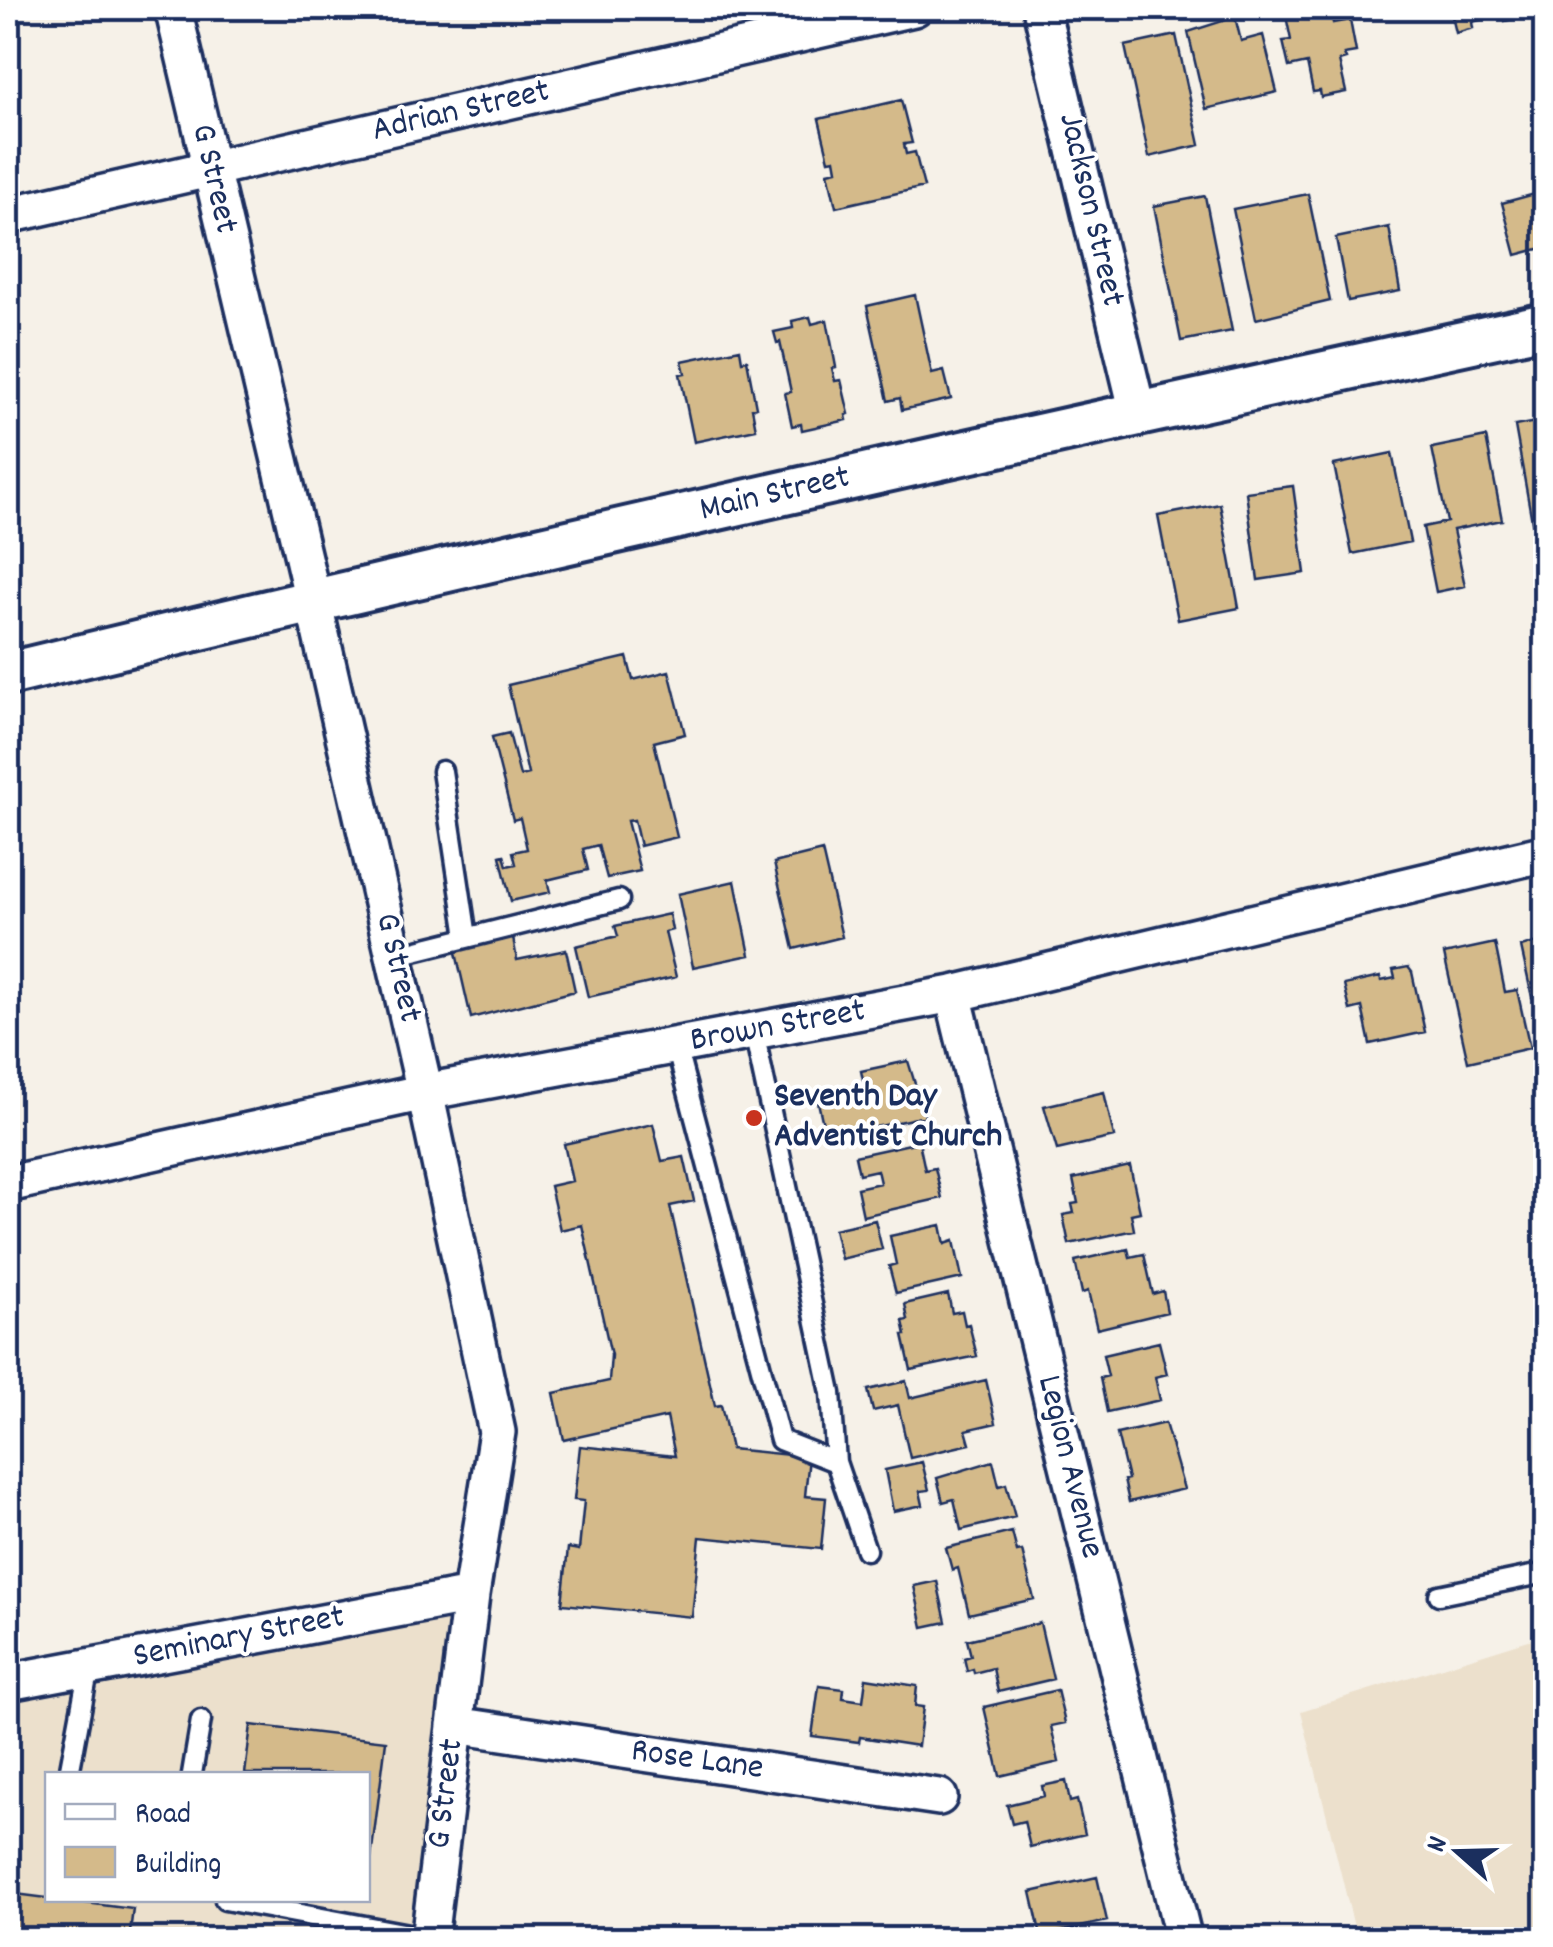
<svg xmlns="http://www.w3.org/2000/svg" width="1553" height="1947" font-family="Dekko,sans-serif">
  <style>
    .built { fill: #ece0cc; fill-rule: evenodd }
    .building { fill: #d4ba8a; stroke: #1b2f5e; stroke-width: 2.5 }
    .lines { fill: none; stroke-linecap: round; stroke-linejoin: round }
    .service-casing { stroke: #1b2f5e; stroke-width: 25 }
    .minor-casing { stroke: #1b2f5e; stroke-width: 42 }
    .tertiary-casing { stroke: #1b2f5e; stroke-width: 50 }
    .service { stroke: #fff; stroke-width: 18 }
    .minor { stroke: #fff; stroke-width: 35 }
    .tertiary { stroke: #fff; stroke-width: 42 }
    .poi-dot { fill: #c8321e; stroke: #fff; stroke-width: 4 }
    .labels { text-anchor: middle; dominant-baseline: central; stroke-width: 8; stroke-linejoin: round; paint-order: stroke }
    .street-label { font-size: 35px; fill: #1b2f5e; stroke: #fff }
    .poi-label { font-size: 35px; font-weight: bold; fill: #1b2f5e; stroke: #fff; text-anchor: start }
  </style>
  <rect width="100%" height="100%" fill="#f6f1e8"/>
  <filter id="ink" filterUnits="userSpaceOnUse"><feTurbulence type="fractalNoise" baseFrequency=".01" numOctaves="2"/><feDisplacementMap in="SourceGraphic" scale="20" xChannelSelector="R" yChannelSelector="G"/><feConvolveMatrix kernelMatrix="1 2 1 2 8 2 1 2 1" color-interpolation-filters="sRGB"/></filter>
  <g filter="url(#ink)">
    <path class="built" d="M 471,1595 L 429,1939 L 8,1940 L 8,1682 ZM 48,1774 L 368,1774 L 368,1900 L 48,1900 Z
      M 1545,1635 L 1545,1939 L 1357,1939 L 1301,1711 Z"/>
    <path class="building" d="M 1297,8 L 1324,8 L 1326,19 L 1332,18 L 1333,23 L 1350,20 L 1356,52 L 1344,54 L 1346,59 L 1339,61 L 1346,92 L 1321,97 L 1320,91 L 1313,92 L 1307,63 L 1289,67 L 1283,41 L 1291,40 L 1286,16 L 1299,14 Z
      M 1450,8 L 1523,8 L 1525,16 L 1505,21 L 1503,14 L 1472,22 L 1473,28 L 1456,33 Z
      M 1235,17 L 1241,41 L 1263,35 L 1277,92 L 1206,109 L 1188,32 Z
      M 1176,35 L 1200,145 L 1149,157 L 1125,46 Z
      M 901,100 L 912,143 L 904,144 L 906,154 L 915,152 L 924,187 L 836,207 L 828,172 L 837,170 L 835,159 L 829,160 L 819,119 Z
      M 1546,191 L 1546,247 L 1516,255 L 1502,203 Z
      M 1308,194 L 1330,301 L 1256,319 L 1233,209 Z
      M 1205,196 L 1232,331 L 1181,341 L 1154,206 Z
      M 1389,227 L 1400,291 L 1348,301 L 1336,238 Z
      M 915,295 L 932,374 L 944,371 L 951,399 L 902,410 L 900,398 L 888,401 L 867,306 Z
      M 810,317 L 812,324 L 827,320 L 836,367 L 832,368 L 835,381 L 841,380 L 849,414 L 846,415 L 847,420 L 802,430 L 801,424 L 792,426 L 785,393 L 791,392 L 780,342 L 777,343 L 774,332 L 793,328 L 792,321 Z
      M 740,349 L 742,361 L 747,360 L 756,407 L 752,408 L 756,429 L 694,442 L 680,374 L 685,373 L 682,361 Z
      M 1546,420 L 1546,525 L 1533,527 L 1515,426 Z
      M 1486,437 L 1502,520 L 1453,530 L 1465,586 L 1436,592 L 1423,527 L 1447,522 L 1432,448 Z
      M 1392,453 L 1410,542 L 1352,554 L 1334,465 Z
      M 1293,486 L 1305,573 L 1258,580 L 1246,492 Z
      M 1220,504 L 1239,608 L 1178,620 L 1158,516 Z
      M 627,657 L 633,680 L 669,671 L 685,734 L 654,742 L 677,837 L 640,846 L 634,820 L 627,821 L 640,871 L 607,878 L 598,845 L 583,849 L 588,870 L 547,880 L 550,892 L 511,901 L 500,856 L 504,855 L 507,866 L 516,864 L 513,852 L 527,849 L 520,818 L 513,820 L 492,737 L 509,733 L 520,776 L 528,774 L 508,685 Z
      M 822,851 L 842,937 L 794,949 L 774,863 Z
      M 735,881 L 750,955 L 693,967 L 678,894 Z
      M 669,914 L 672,930 L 665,932 L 676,977 L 588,997 L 576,946 L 618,936 L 615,926 Z
      M 512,932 L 517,960 L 566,950 L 575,991 L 471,1018 L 454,944 Z
      M 1546,932 L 1546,1004 L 1538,1006 L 1535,996 L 1532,997 L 1521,947 L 1541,941 L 1539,934 Z
      M 1495,943 L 1505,992 L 1517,990 L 1530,1048 L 1468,1062 L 1444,954 Z
      M 1408,967 L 1412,972 L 1425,1032 L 1370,1044 L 1362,1007 L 1350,1010 L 1344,985 L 1380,977 L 1381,981 L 1395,978 L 1393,970 Z
      M 908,1061 L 925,1116 L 826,1138 L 818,1102 L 857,1093 L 857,1087 L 864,1085 L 861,1071 Z
      M 1104,1092 L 1114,1137 L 1057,1150 L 1044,1106 Z
      M 653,1124 L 662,1161 L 684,1157 L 694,1201 L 670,1206 L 715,1406 L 721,1405 L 731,1449 L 809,1457 L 805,1496 L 826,1498 L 821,1549 L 700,1537 L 692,1617 L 562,1604 L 568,1548 L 579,1550 L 584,1501 L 574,1500 L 580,1446 L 675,1456 L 667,1417 L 564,1440 L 554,1393 L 609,1381 L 611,1355 L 582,1225 L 560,1230 L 550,1186 L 572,1181 L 564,1144 Z
      M 919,1142 L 925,1170 L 935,1168 L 942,1198 L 863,1216 L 857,1188 L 880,1183 L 877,1170 L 859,1174 L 855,1156 Z
      M 1130,1166 L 1140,1212 L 1131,1214 L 1134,1230 L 1069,1244 L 1063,1215 L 1074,1213 L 1072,1204 L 1078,1203 L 1073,1179 Z
      M 875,1220 L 882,1249 L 841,1259 L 834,1229 Z
      M 941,1225 L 945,1244 L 954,1241 L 962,1278 L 896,1293 L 889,1266 L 896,1264 L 890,1236 Z
      M 1128,1249 L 1130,1257 L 1144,1254 L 1153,1294 L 1163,1291 L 1167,1312 L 1097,1329 L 1088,1291 L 1082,1293 L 1075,1261 Z
      M 948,1294 L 952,1313 L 962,1311 L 965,1325 L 969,1324 L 977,1356 L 911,1370 L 903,1335 L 906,1335 L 903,1321 L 908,1320 L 905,1304 Z
      M 1159,1342 L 1167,1374 L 1155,1377 L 1160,1400 L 1107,1412 L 1100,1378 L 1108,1376 L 1103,1355 Z
      M 986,1380 L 996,1423 L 966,1430 L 970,1444 L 910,1458 L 898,1405 L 873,1411 L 868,1390 L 906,1381 L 910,1398 Z
      M 1165,1423 L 1184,1489 L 1129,1502 L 1124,1480 L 1128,1479 L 1117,1434 Z
      M 993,1461 L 999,1486 L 1006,1484 L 1015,1517 L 961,1530 L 954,1499 L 943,1502 L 937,1478 Z
      M 922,1462 L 929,1490 L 920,1491 L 923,1505 L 893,1511 L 885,1470 Z
      M 1012,1532 L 1017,1552 L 1022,1551 L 1034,1599 L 969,1614 L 958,1568 L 952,1570 L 946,1548 Z
      M 937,1581 L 946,1622 L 923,1627 L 914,1586 Z
      M 1040,1623 L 1053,1679 L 998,1692 L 993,1668 L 974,1673 L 973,1669 L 967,1671 L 964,1658 L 971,1656 L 967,1640 Z
      M 866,1678 L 917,1686 L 915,1706 L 923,1707 L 918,1746 L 860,1737 L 859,1742 L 812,1736 L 819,1686 L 844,1689 L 843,1698 L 863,1701 Z
      M 1057,1690 L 1065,1723 L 1051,1726 L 1059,1762 L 1000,1776 L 984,1707 Z
      M 251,1725 L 386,1741 L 368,1881 L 368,1774 L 245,1774 Z
      M 1066,1781 L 1070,1802 L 1077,1800 L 1085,1834 L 1030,1847 L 1024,1821 L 1012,1824 L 1007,1805 L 1044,1796 L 1042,1786 Z
      M 1097,1877 L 1107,1921 L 1041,1936 L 1031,1892 Z
      M 8,1893 L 133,1909 L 129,1940 L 8,1940 Z
      M 230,1928 L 316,1940 L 229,1940 Z"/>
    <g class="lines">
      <g class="service-casing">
        <path id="service" d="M 442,771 L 467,937
          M 394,956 L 619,900
          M 676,1046 L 780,1440 L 836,1462 L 831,1393 L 754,1032
          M 836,1462 L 866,1550
          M 1439,1595 L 1546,1573
          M 69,1774 L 89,1667
          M 192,1774 L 201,1720
          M 225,1900 L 430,1938"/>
      </g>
      <g class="minor-casing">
        <path id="minor" d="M 173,8 L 313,600 L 425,1092 L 497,1432 L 471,1595 L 429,1940
          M 1041,8 L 1138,413
          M 8,215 L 914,8
          M 953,994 L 1184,1940
          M 8,1184 L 425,1092 L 953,994 L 1546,853
          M 8,1682 L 471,1595
          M 455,1725 L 939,1797"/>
      </g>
      <g class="tertiary-casing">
        <path id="tertiary" d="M 8,674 C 519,550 1032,436 1546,325"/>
      </g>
      <use href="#service" class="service"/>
      <use href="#minor" class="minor"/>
      <use href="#tertiary" class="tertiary"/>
    </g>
  </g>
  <circle class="poi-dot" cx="754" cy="1118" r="10"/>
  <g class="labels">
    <g class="street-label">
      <text transform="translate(461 112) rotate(-13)">Adrian Street</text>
      <text transform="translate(213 179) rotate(77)">G Street</text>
      <text transform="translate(1090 210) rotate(77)">Jackson Street</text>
      <text transform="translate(775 495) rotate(-13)">Main Street</text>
      <text transform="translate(397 968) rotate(77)">G Street</text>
      <text transform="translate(778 1027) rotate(-10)">Brown Street</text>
      <text transform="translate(1069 1467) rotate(76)">Legion Avenue</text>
      <text transform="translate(239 1638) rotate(-11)">Seminary Street</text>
      <text transform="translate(697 1761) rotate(8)">Rose Lane</text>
      <text transform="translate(447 1794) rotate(-83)">G Street</text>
    </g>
    <g class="poi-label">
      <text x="774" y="1098">Seventh Day<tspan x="774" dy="40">Adventist Church</tspan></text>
    </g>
  </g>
  <rect width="1553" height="1947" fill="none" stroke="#fff" stroke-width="40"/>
  <rect x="20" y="20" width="1513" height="1907" fill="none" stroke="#1b2f5e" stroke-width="4" filter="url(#ink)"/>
  <rect x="45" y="1772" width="325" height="130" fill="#ffffff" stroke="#a4acbf" stroke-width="2.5"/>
  <rect x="65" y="1804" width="50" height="15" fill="#ffffff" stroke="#a4acbf" stroke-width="2.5"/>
  <text x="135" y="1822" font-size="30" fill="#1b2f5e">Road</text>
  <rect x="65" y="1847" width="50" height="30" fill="#d4ba8a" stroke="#a4acbf" stroke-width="2.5"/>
  <text x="135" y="1872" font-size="30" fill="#1b2f5e">Building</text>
  <g transform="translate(1458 1852) rotate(290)" stroke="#ffffff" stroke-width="8" paint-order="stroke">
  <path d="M0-8L18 38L0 25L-18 38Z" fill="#1b2f5e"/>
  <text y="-15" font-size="28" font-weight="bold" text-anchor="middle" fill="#1b2f5e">N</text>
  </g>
</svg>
